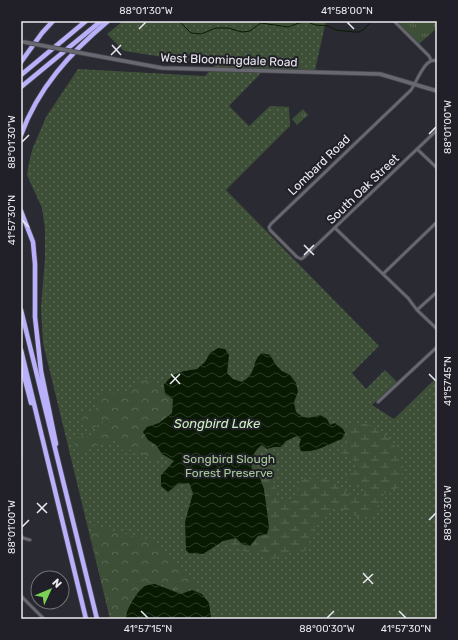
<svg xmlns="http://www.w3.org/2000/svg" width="458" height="640" font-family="Rubik,sans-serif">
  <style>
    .grass { fill: url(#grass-dots) }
    .forest { fill: url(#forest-crowns) }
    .wetland { fill: url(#wetland-marsh) }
    .park { fill: url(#park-tufts) }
    .water { fill: url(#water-waves) }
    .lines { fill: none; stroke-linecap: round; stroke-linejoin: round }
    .stream { stroke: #091a03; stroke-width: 1 }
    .street-casing { stroke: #47464d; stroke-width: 4 }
    .secondary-casing { stroke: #47464d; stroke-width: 5 }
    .highway-casing { stroke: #47464d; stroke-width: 6 }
    .street { stroke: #686871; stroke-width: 2.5 }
    .secondary { stroke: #686871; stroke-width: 3.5 }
    .highway { stroke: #b8b0fa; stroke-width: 4.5 }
    .secondary-bridge-casing { stroke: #47464d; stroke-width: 5; stroke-linecap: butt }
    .secondary-bridge { stroke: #686871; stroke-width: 3.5 }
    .ticks { fill: none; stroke: #eaeaf0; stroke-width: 1.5 }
    .labels { text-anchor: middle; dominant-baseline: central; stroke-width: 4; stroke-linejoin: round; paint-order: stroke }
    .street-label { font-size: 12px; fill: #eaeaf0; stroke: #212028 }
    .park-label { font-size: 12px; fill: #a7cc99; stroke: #212028 }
    .water-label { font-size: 13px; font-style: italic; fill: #cbf1bd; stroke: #212028 }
    .neatline { fill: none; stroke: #eaeaf0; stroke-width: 1.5 }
    .ticks-label { font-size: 10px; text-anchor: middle; fill: #eaeaf0 }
  </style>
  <defs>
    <pattern id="grass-dots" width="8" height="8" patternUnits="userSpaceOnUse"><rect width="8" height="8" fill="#3d4f37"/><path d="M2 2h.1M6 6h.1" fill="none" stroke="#596854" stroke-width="1.8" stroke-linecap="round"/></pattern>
    <pattern id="forest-crowns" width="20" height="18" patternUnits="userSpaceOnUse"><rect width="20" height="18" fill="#3d4f37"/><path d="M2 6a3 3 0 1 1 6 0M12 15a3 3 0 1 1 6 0" fill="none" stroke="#596854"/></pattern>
    <pattern id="wetland-marsh" width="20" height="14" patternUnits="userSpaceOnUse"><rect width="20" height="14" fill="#3d4f37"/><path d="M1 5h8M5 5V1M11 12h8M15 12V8" fill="none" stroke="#596854"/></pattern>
    <pattern id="park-tufts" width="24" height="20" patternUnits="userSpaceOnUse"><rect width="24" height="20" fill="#3d4f37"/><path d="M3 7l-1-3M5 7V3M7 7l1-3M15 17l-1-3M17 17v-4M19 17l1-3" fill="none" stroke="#596854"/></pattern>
    <pattern id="water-waves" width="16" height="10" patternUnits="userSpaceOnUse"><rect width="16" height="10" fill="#091a03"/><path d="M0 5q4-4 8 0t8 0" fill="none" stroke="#2d3b28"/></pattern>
  </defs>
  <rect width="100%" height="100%" fill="#2a2a32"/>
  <path class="grass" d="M 123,21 L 326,21 L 315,70 L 264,70 L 229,106 L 249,126 L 270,106 L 289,107 L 290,126 L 226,190 L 379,346 L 352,373 L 366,389 L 385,370 L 397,382 L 372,405 L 394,419 L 434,380 L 437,384 L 437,619 L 110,619 L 43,343 L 41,308 L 45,258 L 45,229 L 42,208 L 27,175 L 28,168 L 32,150 L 46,117 L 78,69 L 205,76 L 215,65 L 124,51 L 107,34 Z"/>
  <path class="forest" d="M 144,380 L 153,382 L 164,390 L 165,395 L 173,399 L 172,413 L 159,423 L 147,427 L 148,440 L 156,445 L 162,454 C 158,458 156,460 150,460 C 146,455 140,450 132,450 C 128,450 126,451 122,450 L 119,445 L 121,440 L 120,438 C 117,439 114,441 111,442 C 107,443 102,443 98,445 C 86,450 85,457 73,443 L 75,439 L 83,436 L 89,438 C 94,432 103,426 110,424 L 109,421 L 105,420 L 92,429 L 81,423 L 80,419 L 83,414 L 93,411 L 96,408 L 96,403 L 103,390 L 106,389 L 109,392 L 109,394 C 129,393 129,391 144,380 Z
    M 91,525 L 150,540 L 195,584 L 195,586 C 176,600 164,577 147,583 C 137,586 128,610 119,616 L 111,614 L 93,545 Z"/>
  <path class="wetland" d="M 358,423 C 379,424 398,442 402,463 C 403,471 401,481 400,488 C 375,492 385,503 371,515 C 368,516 364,518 362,519 L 339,507 L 332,509 L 324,520 L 317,524 L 311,533 L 306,550 C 298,555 291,551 283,554 C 277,556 275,559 267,561 L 260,549 C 244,556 238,548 223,541 L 236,538 L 242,544 L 256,541 L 258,536 L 260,478 L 252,472 C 251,460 252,452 262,445 L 267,449 L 260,452 L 256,457 L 257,465 L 262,472 L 274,483 L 277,497 L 289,503 L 296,500 L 299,484 L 303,479 L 323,478 L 333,481 L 355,498 L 364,495 L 366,485 L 359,482 L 353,484 L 347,479 L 349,474 L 356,470 L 357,463 L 350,458 L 341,456 L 339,450 L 348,442 L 350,426 Z"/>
  <path class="park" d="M 397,21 L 437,21 L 437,28 L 419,44 Z
    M 303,109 L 308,115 L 297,125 L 292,119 Z"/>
  <path class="water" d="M 218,348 L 225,349 L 229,355 L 227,373 L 233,379 L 242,382 C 259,372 250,362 262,353 L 270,355 L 276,365 L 282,371 L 290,375 L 296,383 L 298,392 L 294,402 L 296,412 C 305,420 309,418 320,415 L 327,419 L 330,425 L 335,423 L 343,429 L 345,433 L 342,439 C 328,444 317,453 301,451 L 299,446 L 301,439 L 297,436 L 286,441 L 281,447 L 274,447 L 267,449 L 262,445 C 252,452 251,460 252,472 L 260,478 L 264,489 L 269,527 L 267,534 L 258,536 L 250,546 L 242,544 L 236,538 L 223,541 L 203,554 L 189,553 L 186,550 L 185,522 L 193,493 L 189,483 L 178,484 L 168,492 L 161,486 L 161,475 L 174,461 L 162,454 L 156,445 L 148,440 L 143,432 L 147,427 L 159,423 L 172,413 L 173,399 L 165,394 L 164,384 L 173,375 L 184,371 L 197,369 L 205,362 L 210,353 Z
    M 155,584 L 181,594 L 192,590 L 202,594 L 209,603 L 211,618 L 126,619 C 125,611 137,591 145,586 C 147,585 152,584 155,584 Z"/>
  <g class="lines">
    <path class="stream" d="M 179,21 L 191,33 L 201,34 L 216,28 L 228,28 L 242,32 L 250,31 L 261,23 L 288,27 L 299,23 L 308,22 L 315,25 L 328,26 L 336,30 L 354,32 L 359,32 L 364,29 L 372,21"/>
    <g class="street-casing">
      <path id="street" d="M 394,21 L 429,56 L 431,60
        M 437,61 C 425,56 417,82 411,90 L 271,224 L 269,227 L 270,230 L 297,257 L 301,259 L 303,258 L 437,130
        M 417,149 L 437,168
        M 335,228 L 408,298 L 417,310 L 437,329
        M 383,274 L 437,222
        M 417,310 L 437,292
        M 378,402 L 437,347
        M 21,440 L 21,457
        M 21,535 L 23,538 L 30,540
        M 21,596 L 44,619"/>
    </g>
    <g class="secondary-casing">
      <path id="secondary" d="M 81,53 L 162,68 L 380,74 L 437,91"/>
    </g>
    <g class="highway-casing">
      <path id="highway" d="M 21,62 L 42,33 L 53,21
        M 21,75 L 86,21
        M 21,87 L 101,21
        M 21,135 C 38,88 70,53 108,21
        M 21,211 L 33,242 L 35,264 L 35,317 L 41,371 L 56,444
        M 21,310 L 97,619
        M 21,350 L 86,619
        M 21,364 L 31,403"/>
    </g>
    <use href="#street" class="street"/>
    <use href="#secondary" class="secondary"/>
    <use href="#highway" class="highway"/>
    <g class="secondary-bridge-casing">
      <path id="secondary-bridge" d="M 24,42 L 81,53"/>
    </g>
    <use href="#secondary-bridge" class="secondary-bridge"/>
  </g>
  <path class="ticks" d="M 347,22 L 354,29M 139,29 L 146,22M 112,45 L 121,55M 111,55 L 121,45M 429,134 L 436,127M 22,142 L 29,135M 22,220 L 29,227M 304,245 L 314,255M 304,255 L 314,245M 171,374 L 180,384M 429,374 L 436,381M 170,384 L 180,374M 37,503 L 47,513M 37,513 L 47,503M 429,520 L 436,513M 22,527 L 29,520M 363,573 L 373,584M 363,583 L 373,574M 141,611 L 148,618M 399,611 L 406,618M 327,618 L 334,611"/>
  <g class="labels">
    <g class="street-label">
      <text transform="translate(229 60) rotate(2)">West Bloomingdale Road</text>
      <text transform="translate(319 165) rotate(-44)">Lombard Road</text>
      <text transform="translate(363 189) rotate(-44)">South Oak Street</text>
    </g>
    <g class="park-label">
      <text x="229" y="459">Songbird Slough<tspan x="229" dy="14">Forest Preserve</tspan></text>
    </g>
    <g class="water-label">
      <text x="217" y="423">Songbird Lake</text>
    </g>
  </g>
  <rect width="458" height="640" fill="none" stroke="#212028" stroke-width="44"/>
  <g transform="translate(50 590) rotate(46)"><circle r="19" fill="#212028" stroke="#717178"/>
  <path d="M0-3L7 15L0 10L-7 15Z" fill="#7bd155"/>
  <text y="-6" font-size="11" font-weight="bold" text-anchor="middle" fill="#eaeaf0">N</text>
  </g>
  <rect x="22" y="22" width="414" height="596" class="neatline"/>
  <g class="ticks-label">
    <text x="146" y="14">88°01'30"W</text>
    <text x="347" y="14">41°58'00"N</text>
    <text transform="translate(447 127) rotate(-90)" y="4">88°01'00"W</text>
    <text transform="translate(11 142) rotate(-90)" y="4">88°01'30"W</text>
    <text transform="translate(11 220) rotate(-90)" y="4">41°57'30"N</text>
    <text transform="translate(447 381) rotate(-90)" y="4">41°57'45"N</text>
    <text transform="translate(447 513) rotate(-90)" y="4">88°00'30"W</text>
    <text transform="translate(11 527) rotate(-90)" y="4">88°01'00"W</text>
    <text x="148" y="632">41°57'15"N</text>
    <text x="327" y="632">88°00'30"W</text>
    <text x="406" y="632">41°57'30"N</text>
  </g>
</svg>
